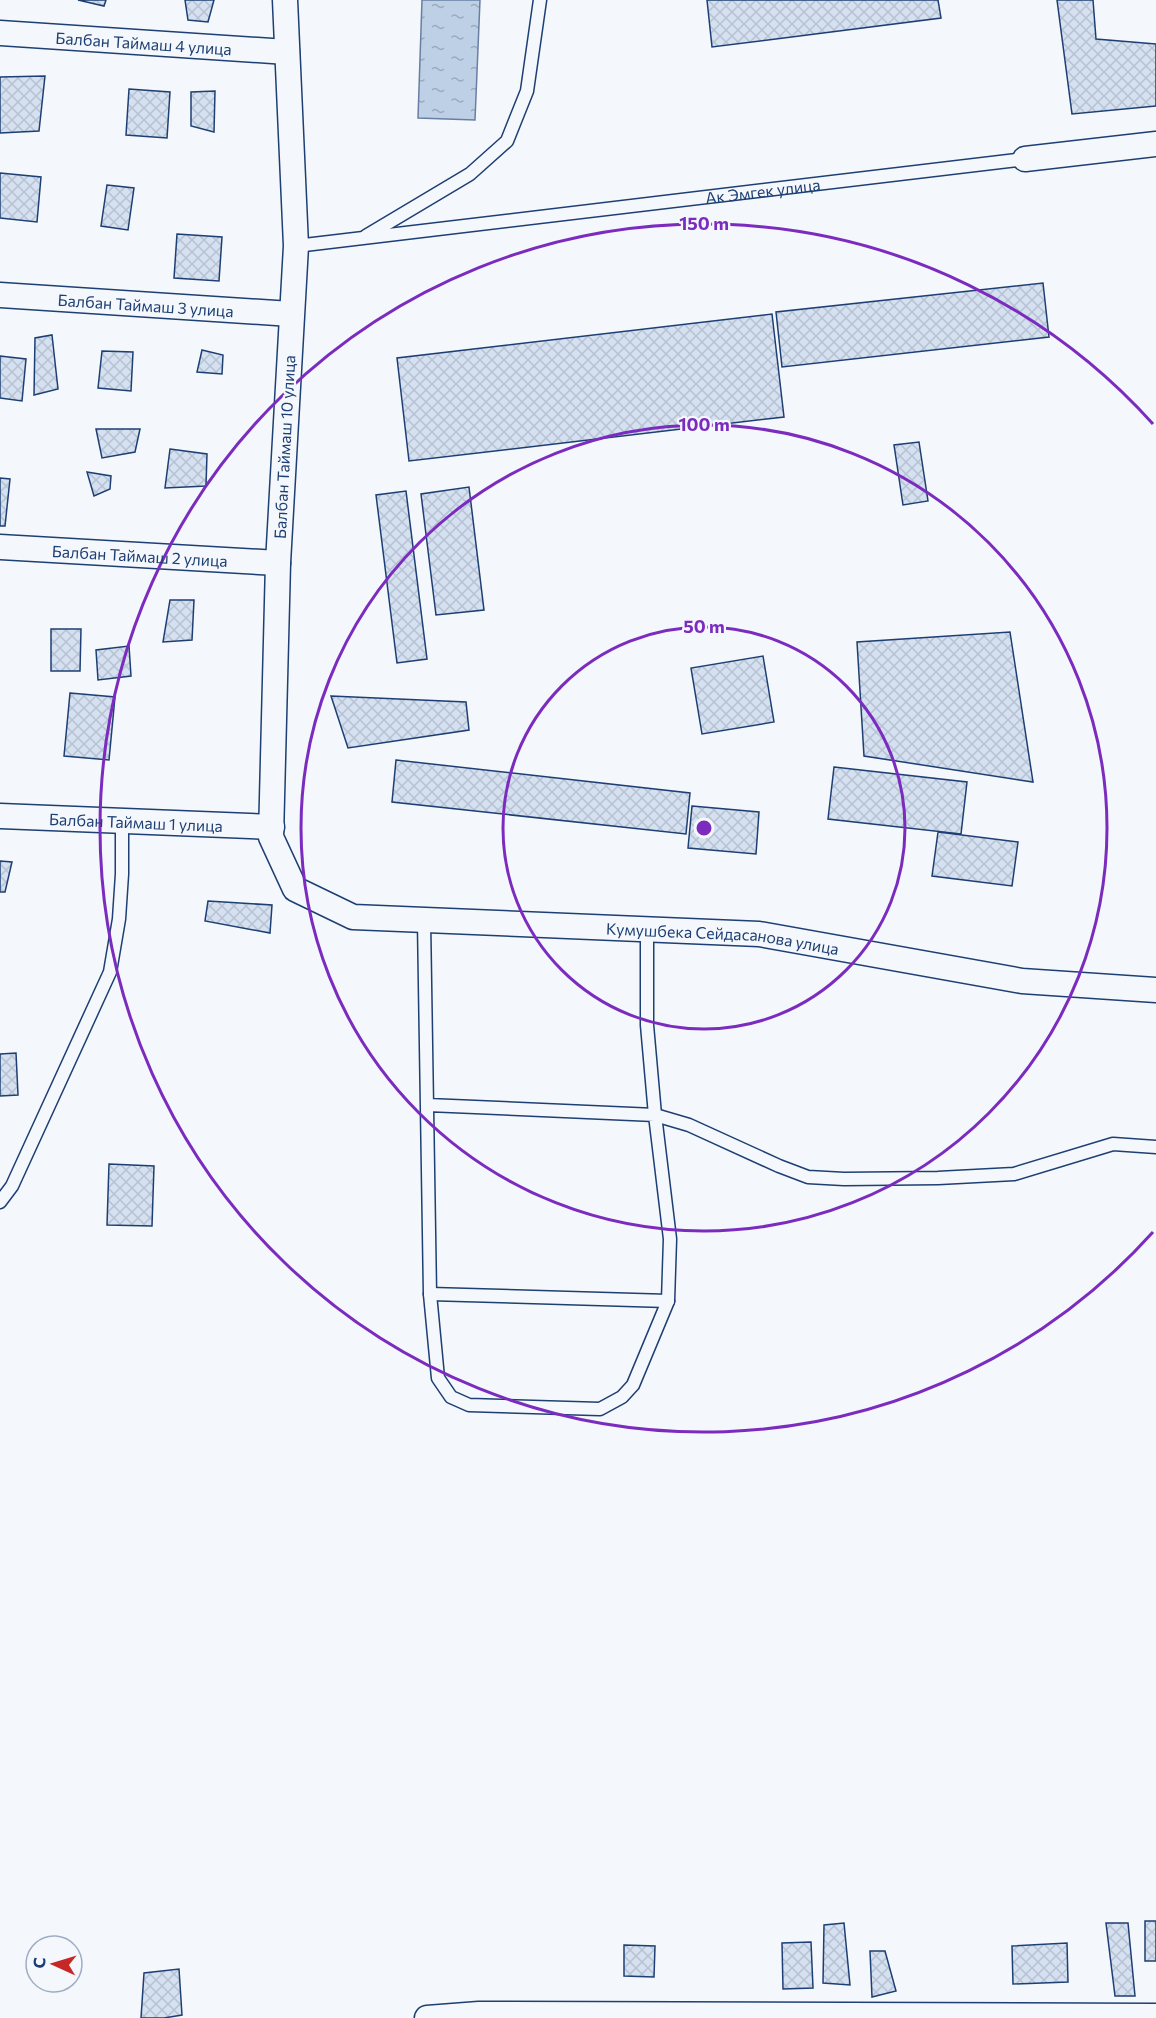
<svg xmlns="http://www.w3.org/2000/svg" width="1156" height="2018" font-family="Commissioner,sans-serif">
  <style>
    .water { fill: url(#water-ripples); stroke: #687fa3; stroke-width: 1.5 }
    .building { fill: url(#building-cross-hatch); stroke: #1d3f73; stroke-width: 1.5 }
    .lines { fill: none; stroke-linecap: round; stroke-linejoin: round }
    .service-casing { stroke: #1d3f73; stroke-width: 15 }
    .minor-casing { stroke: #1d3f73; stroke-width: 27 }
    .service { stroke: #f4f7fb; stroke-width: 12 }
    .minor { stroke: #f4f7fb; stroke-width: 24 }
    .ring { fill: none; stroke: #7b2cbf; stroke-width: 3 }
    .labels { text-anchor: middle; dominant-baseline: central; stroke-width: 4.5; stroke-linejoin: round; paint-order: stroke }
    .street-label { font-size: 16px; fill: #1d3f73; stroke: #f4f7fb }
    .centre { fill: #7b2cbf; stroke: #f4f7fb; stroke-width: 3 }
    .ring-label { font-size: 18px; text-anchor: middle; font-weight: bold; fill: #7b2cbf; stroke: #f4f7fb; stroke-width: 4.5; stroke-linejoin: round; paint-order: stroke }
  </style>
  <defs>
    <pattern id="water-ripples" width="26" height="14" patternUnits="userSpaceOnUse" patternTransform="scale(1.5)"><rect width="26" height="14" fill="#bed0e5"/><path d="M2 4q2-2 4 0t4 0M15 11q2-2 4 0t4 0" fill="none" stroke="#9aaabe"/></pattern>
    <pattern id="building-cross-hatch" width="8" height="8" patternUnits="userSpaceOnUse" patternTransform="scale(1.5)"><rect width="8" height="8" fill="#d5e0f0"/><path d="M0 0l8 8M0 8l8-8" fill="none" stroke="#b6c1d1"/></pattern>
  </defs>
  <rect width="100%" height="100%" fill="#f4f7fb"/>
  <path class="water" d="M 422,0 L 480,0 L 475,120 L 418,118 Z"/>
  <path class="building" d="M 78,0 L 106,0 L 104,6 Z
    M 185,0 L 214,0 L 208,22 L 188,20 Z
    M 707,0 L 938,0 L 941,18 L 712,47 Z
    M 1057,0 L 1093,0 L 1096,39 L 1156,44 L 1156,106 L 1072,114 Z
    M 45,76 L 39,131 L 0,133 L 0,77 Z
    M 129,89 L 170,92 L 167,138 L 126,135 Z
    M 215,91 L 214,132 L 191,126 L 191,92 Z
    M 0,173 L 41,177 L 37,222 L 0,218 Z
    M 107,185 L 134,188 L 128,230 L 101,226 Z
    M 177,234 L 222,237 L 219,281 L 174,278 Z
    M 1043,283 L 1049,337 L 782,367 L 776,312 Z
    M 772,314 L 784,417 L 409,461 L 397,358 Z
    M 52,335 L 58,389 L 34,395 L 35,338 Z
    M 202,350 L 223,355 L 222,374 L 197,372 Z
    M 102,351 L 133,352 L 131,391 L 98,388 Z
    M 0,356 L 26,359 L 22,401 L 0,398 Z
    M 96,429 L 140,429 L 135,452 L 102,458 Z
    M 919,442 L 928,501 L 903,505 L 894,445 Z
    M 170,449 L 207,454 L 206,486 L 165,488 Z
    M 87,472 L 111,476 L 110,489 L 94,496 Z
    M 0,478 L 10,479 L 5,526 L 0,526 Z
    M 469,487 L 484,610 L 436,615 L 421,494 Z
    M 406,491 L 427,659 L 397,663 L 376,495 Z
    M 170,600 L 194,600 L 192,640 L 163,642 Z
    M 51,629 L 81,629 L 80,671 L 51,671 Z
    M 1010,632 L 1033,782 L 864,756 L 857,642 Z
    M 129,646 L 131,676 L 98,680 L 96,650 Z
    M 763,656 L 774,722 L 702,734 L 691,668 Z
    M 70,693 L 115,697 L 109,760 L 64,756 Z
    M 331,696 L 466,702 L 469,730 L 348,748 Z
    M 396,760 L 690,793 L 686,834 L 392,802 Z
    M 834,767 L 967,782 L 961,834 L 828,819 Z
    M 692,806 L 759,812 L 756,854 L 688,848 Z
    M 938,832 L 1018,842 L 1012,886 L 932,876 Z
    M 0,861 L 12,862 L 5,892 L 0,892 Z
    M 208,901 L 272,905 L 270,933 L 205,921 Z
    M 16,1053 L 18,1095 L 0,1096 L 0,1054 Z
    M 109,1164 L 154,1166 L 152,1226 L 107,1225 Z
    M 1145,1921 L 1156,1921 L 1156,1961 L 1145,1961 Z
    M 844,1923 L 850,1985 L 823,1983 L 824,1925 Z
    M 1106,1923 L 1128,1923 L 1135,1996 L 1115,1996 Z
    M 811,1942 L 813,1988 L 783,1989 L 782,1943 Z
    M 1067,1943 L 1068,1982 L 1013,1984 L 1012,1946 Z
    M 624,1945 L 655,1946 L 654,1977 L 624,1976 Z
    M 870,1951 L 885,1951 L 896,1991 L 872,1997 Z
    M 179,1969 L 182,2015 L 164,2018 L 141,2018 L 144,1973 Z"/>
  <g class="lines">
    <g class="service-casing">
      <g id="service">
        <path d="M 366,236 L 470,174 L 507,141 L 527,91 L 540,0"/>
        <path id="s1" d="M 296,246 L 1025,159"/>
        <path d="M 424,921 L 430,1294 L 438,1378 L 451,1397 L 469,1405 L 600,1409 L 622,1397 L 633,1385 L 668,1301 L 670,1239 L 655,1115 L 428,1105"/>
        <path d="M 647,930 L 647,1025 L 655,1115 L 689,1125 L 779,1166 L 808,1177 L 844,1179 L 938,1178 L 1014,1174 L 1113,1144 L 1156,1147"/>
        <path d="M 0,1202 L 12,1186 L 110,972 L 119,919 L 122,874 L 122,822"/>
        <path d="M 430,1294 L 668,1301"/>
      </g>
    </g>
    <g class="minor-casing">
      <g id="minor">
        <path id="s2" d="M 285,0 L 296,246 L 278,563 L 271,837 L 295,889 L 353,917 L 759,934 L 1022,981 L 1156,990"/>
        <path id="s3" d="M 0,33 L 287,52"/>
        <path d="M 1025,159 L 1156,144"/>
        <path id="s4" d="M 0,295 L 291,314"/>
        <path id="s5" d="M 0,547 L 278,563"/>
        <path id="s6" d="M 0,816 L 272,827"/>
        <path d="M 427,2018 L 479,2014 L 1156,2016"/>
      </g>
    </g>
    <use href="#service" class="service"/>
    <use href="#minor" class="minor"/>
  </g>
  <g class="ring">
    <circle cx="704" cy="828" r="201"/>
    <circle cx="704" cy="828" r="403"/>
    <path d="M1153 1232A604 604 0 1 1 1153 424"/>
  </g>
  <g class="labels">
    <g class="street-label">
      <text stroke="none"><textPath href="#s3" startOffset="144">Балбан Таймаш 4 улица</textPath></text>
      <text stroke="none"><textPath href="#s1" startOffset="470">Ак Эмгек улица</textPath></text>
      <text stroke="none"><textPath href="#s4" startOffset="146">Балбан Таймаш 3 улица</textPath></text>
      <text transform="translate(284 447) rotate(-87)">Балбан Таймаш 10 улица</text>
      <text stroke="none"><textPath href="#s5" startOffset="140">Балбан Таймаш 2 улица</textPath></text>
      <text stroke="none"><textPath href="#s6" startOffset="136">Балбан Таймаш 1 улица</textPath></text>
      <text stroke="none"><textPath href="#s2" startOffset="1330">Кумушбека Сейдасанова улица</textPath></text>
    </g>
  </g>
  <circle cx="704" cy="828" r="9" class="centre"/>
  <g class="ring-label">
    <text x="704" y="230">150 m</text>
    <text x="704" y="431">100 m</text>
    <text x="704" y="633">50 m</text>
  </g>
  <g transform="translate(54 1964) rotate(274)"><circle r="28" fill="#f4f7fb" stroke="#9eadc5" stroke-width="1.5"/>
  <path d="M0-4.5L10 22L0 15L-10 22Z" fill="#c62828"/>
  <text y="-9" font-size="16" font-weight="bold" text-anchor="middle" fill="#1d3f73">С</text>
  </g>
</svg>
